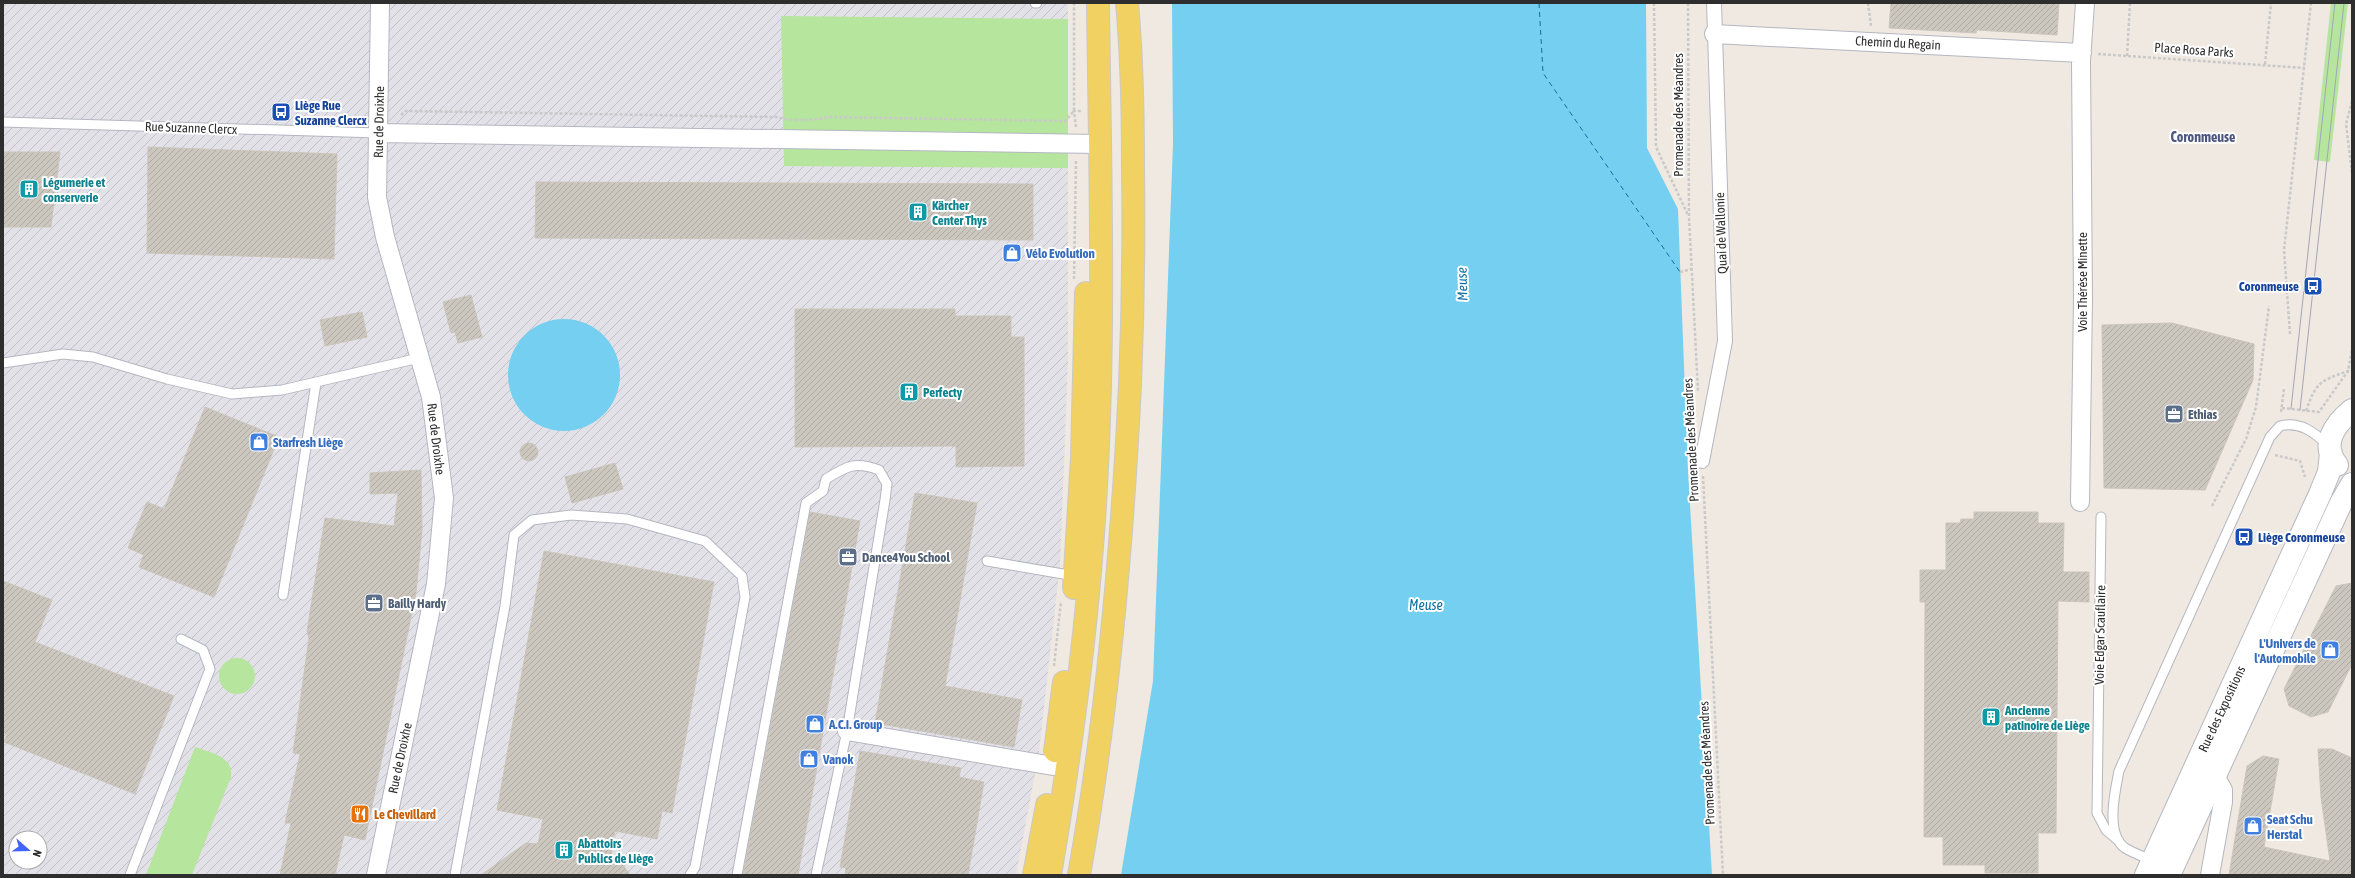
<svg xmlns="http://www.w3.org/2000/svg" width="2355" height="878" font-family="'Asap Condensed',sans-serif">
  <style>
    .industrial { fill: url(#industrial-furrows); fill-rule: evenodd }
    .grass { fill: #b6e59e }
    .water { fill: #75cff0 }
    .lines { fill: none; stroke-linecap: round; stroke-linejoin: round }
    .ferry { stroke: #0d6fa3; stroke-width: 1; stroke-dasharray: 5 4; stroke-linecap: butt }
    .building { fill: url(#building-hatch); stroke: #cbc5ba }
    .service-casing { stroke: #b4b7c1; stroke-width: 11 }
    .pedestrian-casing { stroke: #b4b7c1; stroke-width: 16 }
    .minor-casing { stroke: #b4b7c1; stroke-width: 20 }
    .secondary-casing { stroke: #b4b7c1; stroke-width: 24 }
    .primary-casing { stroke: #c9c9c9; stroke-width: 24 }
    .path { stroke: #c9c9c9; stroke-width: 2.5; stroke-dasharray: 3 2; stroke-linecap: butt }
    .service { stroke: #fff; stroke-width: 9 }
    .pedestrian { stroke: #fff; stroke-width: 14 }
    .minor { stroke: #fff; stroke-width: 18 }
    .secondary { stroke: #fff; stroke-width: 22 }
    .primary { stroke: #f2d163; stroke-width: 22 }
    .tram { stroke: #a3a6b8; stroke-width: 1 }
    .labels { text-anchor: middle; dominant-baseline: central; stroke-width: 4; stroke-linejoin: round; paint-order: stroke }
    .street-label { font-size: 13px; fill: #2e2e2e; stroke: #fff }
    .transit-label { font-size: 13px; font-weight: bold; fill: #164399; stroke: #fff; text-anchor: start }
    .culture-label { font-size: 13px; font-weight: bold; fill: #0d838f; stroke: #fff; text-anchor: start }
    .shop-label { font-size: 13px; font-weight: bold; fill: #366cbe; stroke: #fff; text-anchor: start }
    .service-label { font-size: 13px; font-weight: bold; fill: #4e5e75; stroke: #fff; text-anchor: start }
    .food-label { font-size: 13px; font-weight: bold; fill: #c56008; stroke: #fff; text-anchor: start }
    .neighbourhood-label { font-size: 14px; font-weight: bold; fill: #4d5680; stroke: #fff }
    .water-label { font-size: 14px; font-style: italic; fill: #0d6fa3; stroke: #fff }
  </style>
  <defs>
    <pattern id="industrial-furrows" width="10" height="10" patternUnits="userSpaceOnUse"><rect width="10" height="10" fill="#e3e1e8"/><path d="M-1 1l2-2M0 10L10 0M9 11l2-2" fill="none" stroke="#c3c1c7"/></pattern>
    <pattern id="building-hatch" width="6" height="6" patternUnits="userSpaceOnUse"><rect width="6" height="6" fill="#cbc7bf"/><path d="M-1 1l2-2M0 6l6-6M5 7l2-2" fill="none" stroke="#afaba4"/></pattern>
  </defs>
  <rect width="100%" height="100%" fill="#efe9e1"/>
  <path class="industrial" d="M 3,3 L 1068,3 L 1068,362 L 1060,565 L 1039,752 L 1016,875 L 3,875 ZM 16,838 L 40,838 L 40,862 L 16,862 Z"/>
  <path class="grass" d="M 2331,3 L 2348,3 L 2330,162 L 2314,160 Z
    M 781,16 L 1068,19 L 1068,168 L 784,166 Z
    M219 676a18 18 0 1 1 36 0a18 18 0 1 1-36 0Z
    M 195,747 C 211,753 234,756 231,777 L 192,875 L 146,875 Z"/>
  <path class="water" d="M 1172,3 L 1646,3 L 1647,148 L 1678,209 L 1688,471 L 1712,875 L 1121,875 L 1153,681 L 1173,144 Z
    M508 375a56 56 0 1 1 112 0a56 56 0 1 1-112 0Z"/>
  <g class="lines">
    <path class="ferry" d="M 1539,3 L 1543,73 L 1680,272"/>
  </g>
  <path class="building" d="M 1891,3 L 2059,3 L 2057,35 L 1977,30 L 1976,33 L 1889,28 Z
    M 148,147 L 337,154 L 334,259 L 147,253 Z
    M 3,152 L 60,152 L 51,227 L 3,227 Z
    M 536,182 L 1033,184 L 1033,240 L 535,238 Z
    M 471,295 L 482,337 L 458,343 L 455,332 L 451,333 L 443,302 Z
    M 795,309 L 955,309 L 955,316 L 1011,316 L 1011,337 L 1024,337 L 1024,466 L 956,467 L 956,446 L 795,447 Z
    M 362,312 L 367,337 L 325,346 L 320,320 Z
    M 2172,323 L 2254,344 L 2253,380 L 2205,490 L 2104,488 L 2102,325 Z
    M 205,407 L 279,437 L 214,597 L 139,567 L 144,555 L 128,548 L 147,502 L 164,509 Z
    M520 452a9 9 0 1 1 18 0a9 9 0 1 1-18 0Z
    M 615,463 L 623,489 L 572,503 L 565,477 Z
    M 421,470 L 422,530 L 416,593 L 365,840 L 344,835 L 335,875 L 280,875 L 291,823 L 285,823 L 300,754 L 293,753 L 309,638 L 307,631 L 325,518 L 394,526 L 398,493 L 370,494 L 370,473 Z
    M 915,493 L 977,503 L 945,686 L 1022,700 L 1014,747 L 875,723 Z
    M 810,512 L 860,521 L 798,875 L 743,875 Z
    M 1974,512 L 2038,512 L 2038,523 L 2064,523 L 2063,572 L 2089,572 L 2089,602 L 2058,601 L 2056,833 L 2038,833 L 2038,873 L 1985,873 L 1985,865 L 1943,865 L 1943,837 L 1924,837 L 1925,602 L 1920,602 L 1920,570 L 1946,570 L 1946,523 L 1960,523 L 1961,519 L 1974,519 Z
    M 544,551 L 714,582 L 672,813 L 662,811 L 657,839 L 615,831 L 611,856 L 618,858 L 630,875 L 481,875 L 526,843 L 538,844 L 543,819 L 497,810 Z
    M 3,581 L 52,600 L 35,642 L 174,696 L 135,794 L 4,742 L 7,734 L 3,733 Z
    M 2352,583 L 2352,664 L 2328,712 L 2311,717 L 2289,706 L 2284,689 L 2336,586 Z
    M 2318,749 L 2332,749 L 2352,758 L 2352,875 L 2229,875 L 2247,766 L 2263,756 L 2279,759 L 2264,847 L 2330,861 L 2321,797 Z
    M 860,751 L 961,768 L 959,777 L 984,782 L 968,875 L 845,875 L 846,868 L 840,867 Z"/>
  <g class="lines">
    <g class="service-casing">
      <path id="service" d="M 1035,3 L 1037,3
        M 3,122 L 379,133
        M 3,363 L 63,354 L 93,357 L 167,379 L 232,394 L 282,390 L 419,358
        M 2101,517 L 2097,813 L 2106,830 L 2119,841
        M 987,561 L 1075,576
        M 283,595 L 316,383
        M 2153,861 C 2145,857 2133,853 2125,848 C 2105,834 2115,791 2119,771 L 2270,437 L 2280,426 C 2300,421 2314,432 2329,446
        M 130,875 L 210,669 L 203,650 L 181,639
        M 455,875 L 505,606 L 514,535 L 532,520 L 571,515 L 627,519 L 705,541 L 742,576 L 745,597 L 695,867 L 690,875
        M 737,875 L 806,503 L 823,491 L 826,479 C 847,466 855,461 879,470 L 887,484 L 885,500 L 847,731 L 816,875"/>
    </g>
    <g class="pedestrian-casing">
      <path id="pedestrian" d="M 1702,461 L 1725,341 L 1714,3"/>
    </g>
    <g class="minor-casing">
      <path id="minor" d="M 1714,34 L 2082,53
        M 379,133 L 1099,144
        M 2080,502 L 2083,299 L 2081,61 L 2085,3
        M 847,731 L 1053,766
        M 376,875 L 436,584 L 444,498 L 431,397 L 385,237 L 377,197 L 380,3
        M 2210,875 L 2223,802 L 2223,790 L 2215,776"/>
    </g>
    <g class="secondary-casing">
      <path id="secondary" d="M 2337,465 C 2320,444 2335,424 2352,410
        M 2146,875 L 2320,494 L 2329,472 L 2331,453
        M 2169,875 L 2341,503 L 2352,484"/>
    </g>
    <g class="primary-casing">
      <path id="primary" d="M 1074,588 L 1082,458 L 1086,293
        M 1055,751 L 1064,682
        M 1034,875 L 1047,805
        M 1050,875 C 1072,746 1089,617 1096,487 C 1105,326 1100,164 1098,3
        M 1079,875 C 1108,713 1122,550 1130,385 C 1133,312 1134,239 1133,166 C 1133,111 1132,57 1127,3"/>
    </g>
    <path class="path" d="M 1654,3 L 1656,147 L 1688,215
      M 1688,3 L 1689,217 L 1698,391
      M 1868,3 L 1871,26
      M 2098,54 L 2305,68
      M 2127,56 L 2130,3
      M 2265,64 L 2271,3
      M 2352,101 L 2346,124 L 2352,173
      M 401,115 L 406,111 L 776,117 C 793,121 812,121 828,117 L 1065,121 L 1074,111 L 1074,3
      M 1076,127 L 1074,111 L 1081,111
      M 1680,272 L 1692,269
      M 1074,279 L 1076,160
      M 2290,334 L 2284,250 L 2311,3
      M 2282,408 L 2319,412 L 2348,371 L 2352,350
      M 2306,411 C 2316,382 2320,381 2348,371 L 2352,372
      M 2281,412 L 2284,389
      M 2275,455 L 2300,461 L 2305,477
      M 1703,476 L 1723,875
      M 2212,506 L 2246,439 L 2256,407 L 2269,306
      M 1054,666 L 1061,601"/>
    <use href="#service" class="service"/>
    <use href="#pedestrian" class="pedestrian"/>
    <use href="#minor" class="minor"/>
    <use href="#secondary" class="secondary"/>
    <use href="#primary" class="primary"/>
    <path class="tram" d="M 2291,409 L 2335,3
      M 2300,410 L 2344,3"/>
  </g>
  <defs>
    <g id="bus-square" transform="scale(1)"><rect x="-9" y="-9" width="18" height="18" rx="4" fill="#1a4fb4" stroke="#fff"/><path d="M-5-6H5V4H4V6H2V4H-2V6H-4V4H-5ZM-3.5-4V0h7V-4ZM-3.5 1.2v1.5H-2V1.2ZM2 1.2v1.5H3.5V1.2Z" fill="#fff"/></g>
    <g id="building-square" transform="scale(1)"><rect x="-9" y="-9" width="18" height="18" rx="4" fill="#0f9aa8" stroke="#fff"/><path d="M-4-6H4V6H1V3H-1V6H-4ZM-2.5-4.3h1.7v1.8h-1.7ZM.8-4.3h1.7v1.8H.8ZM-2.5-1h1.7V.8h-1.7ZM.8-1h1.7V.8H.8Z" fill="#fff"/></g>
    <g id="shop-square" transform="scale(1)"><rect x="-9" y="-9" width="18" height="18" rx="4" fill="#3f7fe0" stroke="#fff"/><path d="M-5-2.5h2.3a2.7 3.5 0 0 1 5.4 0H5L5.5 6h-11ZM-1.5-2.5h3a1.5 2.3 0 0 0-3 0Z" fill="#fff"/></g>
    <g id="office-square" transform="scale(1)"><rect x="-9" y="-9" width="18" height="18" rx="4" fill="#5c6f8a" stroke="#fff"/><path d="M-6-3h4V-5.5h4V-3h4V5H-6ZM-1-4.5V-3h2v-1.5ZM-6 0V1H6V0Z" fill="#fff"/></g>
    <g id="restaurant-square" transform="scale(1)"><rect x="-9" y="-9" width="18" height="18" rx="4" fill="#e8710a" stroke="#fff"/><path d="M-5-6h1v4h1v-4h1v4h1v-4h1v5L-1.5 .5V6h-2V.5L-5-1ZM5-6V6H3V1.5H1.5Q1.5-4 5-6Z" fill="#fff"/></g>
  </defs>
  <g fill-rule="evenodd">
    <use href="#bus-square" x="281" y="112"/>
    <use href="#building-square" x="29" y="189"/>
    <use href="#building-square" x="918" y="212"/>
    <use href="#shop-square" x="1012" y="253"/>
    <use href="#bus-square" x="2313" y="286"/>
    <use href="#building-square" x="909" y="392"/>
    <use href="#office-square" x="2174" y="414"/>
    <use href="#shop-square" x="259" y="442"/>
    <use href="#bus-square" x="2244" y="537"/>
    <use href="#office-square" x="848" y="557"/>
    <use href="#office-square" x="374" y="603"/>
    <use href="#shop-square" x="2330" y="650"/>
    <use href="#building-square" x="1991" y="717"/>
    <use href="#shop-square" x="815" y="724"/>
    <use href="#shop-square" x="809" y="759"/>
    <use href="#restaurant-square" x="360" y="814"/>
    <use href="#shop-square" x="2253" y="826"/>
    <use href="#building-square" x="564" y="850"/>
  </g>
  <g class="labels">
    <g class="street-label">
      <text transform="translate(1898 43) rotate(3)">Chemin du Regain</text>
      <text transform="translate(2194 50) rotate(4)">Place Rosa Parks</text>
      <text transform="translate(1678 115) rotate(-90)">Promenade des Méandres</text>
      <text transform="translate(379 122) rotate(-89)">Rue de Droixhe</text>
      <text transform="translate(191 128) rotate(2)">Rue Suzanne Clercx</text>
      <text transform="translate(1721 233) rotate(-92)">Quai de Wallonie</text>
      <text transform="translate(2082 282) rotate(-90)">Voie Thérèse Minette</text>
      <text transform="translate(436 439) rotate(83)">Rue de Droixhe</text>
      <text transform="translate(1691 440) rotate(-93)">Promenade des Méandres</text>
      <text transform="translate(2100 635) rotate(-89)">Voie Edgar Scauflaire</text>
      <text transform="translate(2222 709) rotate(-65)">Rue des Expositions</text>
      <text transform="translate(400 758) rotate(-78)">Rue de Droixhe</text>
      <text transform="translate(1707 763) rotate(-93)">Promenade des Méandres</text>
    </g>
    <g class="transit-label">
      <text x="295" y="105">Liège Rue<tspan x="295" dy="15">Suzanne Clercx</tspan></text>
      <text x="2299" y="286" text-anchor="end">Coronmeuse</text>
      <text x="2258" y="537">Liège Coronmeuse</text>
    </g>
    <g class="culture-label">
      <text x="43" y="182">Légumerie et<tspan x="43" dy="15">conserverie</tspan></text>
      <text x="932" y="205">Kärcher<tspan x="932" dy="15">Center Thys</tspan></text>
      <text x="923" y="392">Perfecty</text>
      <text x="2005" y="710">Ancienne<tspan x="2005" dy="15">patinoire de Liège</tspan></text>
      <text x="578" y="843">Abattoirs<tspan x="578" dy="15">Publics de Liège</tspan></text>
    </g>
    <g class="shop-label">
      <text x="1026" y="253">Vélo Evolution</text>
      <text x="273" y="442">Starfresh Liège</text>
      <text x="2316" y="643" text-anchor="end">L'Univers de<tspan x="2316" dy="15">l'Automobile</tspan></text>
      <text x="829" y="724">A.C.I. Group</text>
      <text x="823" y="759">Vanok</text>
      <text x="2267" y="819">Seat Schu<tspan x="2267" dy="15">Herstal</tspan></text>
    </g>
    <g class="service-label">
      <text x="2188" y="414">Ethias</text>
      <text x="862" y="557">Dance4You School</text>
      <text x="388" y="603">Bailly Hardy</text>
    </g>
    <g class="food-label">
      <text x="374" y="814">Le Chevillard</text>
    </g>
    <g class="neighbourhood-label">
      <text x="2203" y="137">Coronmeuse</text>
    </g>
    <g class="water-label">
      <text transform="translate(1462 284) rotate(-92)">Meuse</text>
      <text x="1426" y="605">Meuse</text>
    </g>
  </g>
  <rect width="2355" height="878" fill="none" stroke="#2e2e2e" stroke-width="8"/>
  <g transform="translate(28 850) rotate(110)"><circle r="19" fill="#ffffff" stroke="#ababab"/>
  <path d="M0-3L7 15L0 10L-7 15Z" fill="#4264fb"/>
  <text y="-6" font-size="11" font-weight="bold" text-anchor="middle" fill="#2e2e2e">N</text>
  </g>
</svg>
